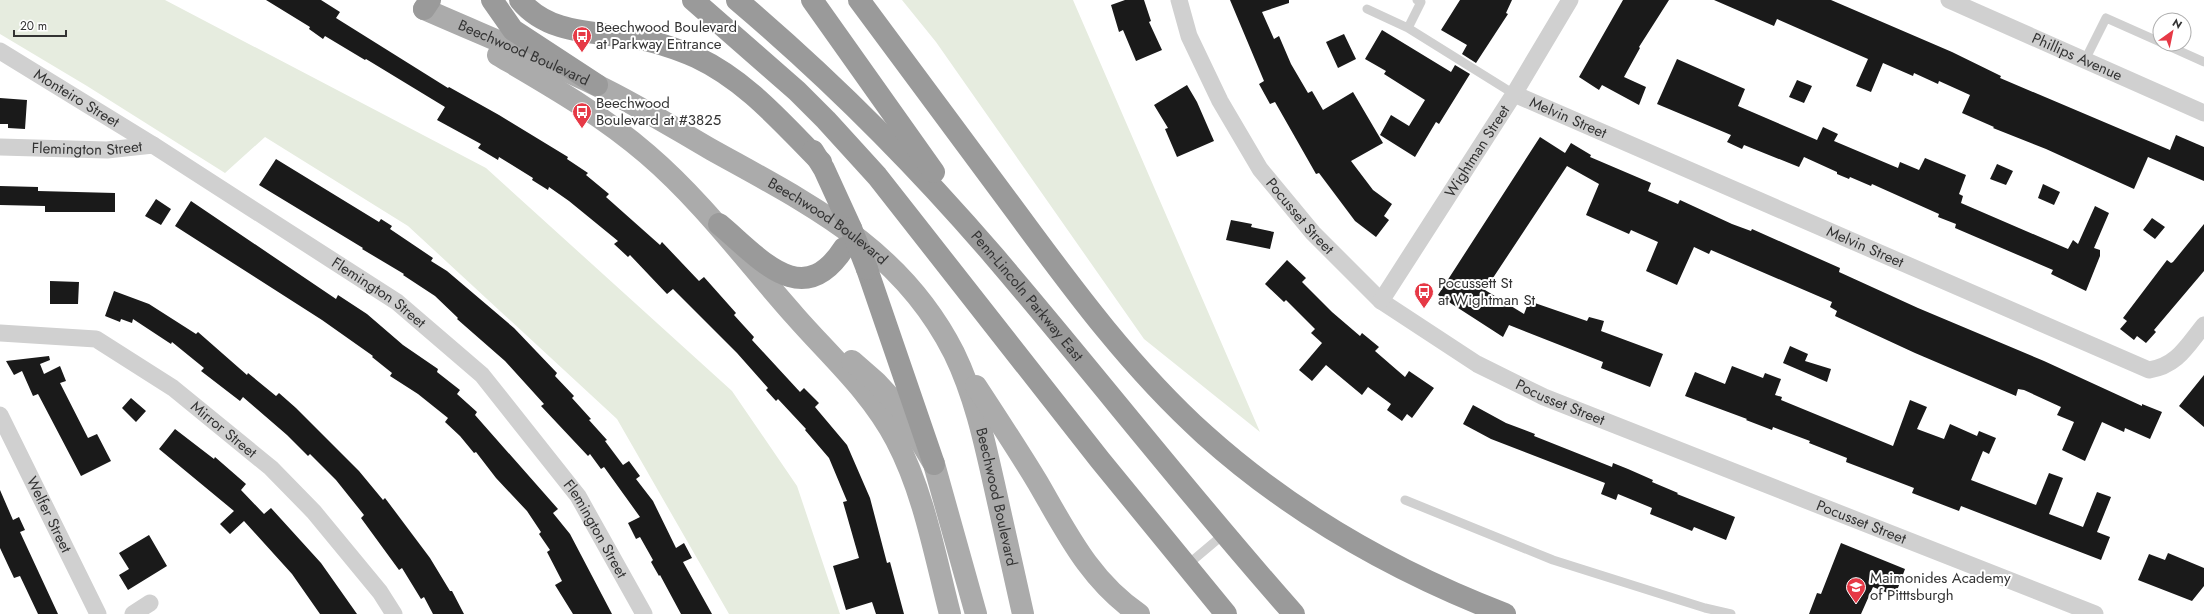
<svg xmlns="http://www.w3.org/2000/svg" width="2204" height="614" font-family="Jost,sans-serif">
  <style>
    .green { fill: #e6ecdf }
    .building { fill: #1a1a1a }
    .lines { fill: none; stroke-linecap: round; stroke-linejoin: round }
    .lane { stroke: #d0d0d0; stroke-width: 9 }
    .street { stroke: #d0d0d0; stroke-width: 17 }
    .primary { stroke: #ababab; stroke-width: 22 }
    .highway { stroke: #9a9a9a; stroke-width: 22 }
    .highway-bridge { stroke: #9a9a9a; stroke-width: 22 }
    .labels { text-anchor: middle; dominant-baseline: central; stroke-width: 4; stroke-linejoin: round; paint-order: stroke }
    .poi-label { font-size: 15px; fill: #333; stroke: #fff; text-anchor: start }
    .street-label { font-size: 15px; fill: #333; stroke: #fff }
  </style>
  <rect width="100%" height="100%" fill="#fff"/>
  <path class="green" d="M 0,0 L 165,0 L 486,168 L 732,391 L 797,486 L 840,614 L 729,614 L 617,419 L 408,226 L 265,137 L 225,173 L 87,86 L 0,34 Z
    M 902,0 L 1073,0 L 1260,432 L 1144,339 L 936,42 Z"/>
  <path class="building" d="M 266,0 L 321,0 L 340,12 L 336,18 L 448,88 L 449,87 L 499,115 L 568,157 L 567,159 L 588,173 L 586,175 L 609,194 L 606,197 L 660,245 L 662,242 L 699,281 L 704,277 L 736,313 L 734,315 L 754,337 L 752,340 L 800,392 L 804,388 L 819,403 L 815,407 L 847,445 L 870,498 L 887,563 L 890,562 L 904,614 L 876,614 L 872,602 L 846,610 L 833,566 L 859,558 L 843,502 L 847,501 L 829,458 L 805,430 L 806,429 L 778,399 L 776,401 L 766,390 L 768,388 L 737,353 L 673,289 L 667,294 L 630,255 L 628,257 L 614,244 L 618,241 L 569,201 L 549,187 L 548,190 L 532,180 L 533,178 L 499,157 L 498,160 L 478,148 L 481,144 L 437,120 L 445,107 L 366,59 L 365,60 L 325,36 L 323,39 L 309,29 L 310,27 Z
    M 1125,0 L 1144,0 L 1151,21 L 1149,22 L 1162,50 L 1136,61 L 1123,30 L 1119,32 L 1111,5 Z
    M 1230,0 L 1289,0 L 1289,3 L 1262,12 L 1274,39 L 1279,36 L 1291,64 L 1308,93 L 1312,91 L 1323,110 L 1353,92 L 1383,143 L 1351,161 L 1373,190 L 1392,204 L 1384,216 L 1389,220 L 1376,237 L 1355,221 L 1319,173 L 1316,174 L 1275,102 L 1270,104 L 1259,84 L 1264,81 Z
    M 1460,0 L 1512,0 L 1506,13 L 1508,14 L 1476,63 L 1462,54 L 1467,45 L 1441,30 Z
    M 1623,0 L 1669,0 L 1639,47 L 1640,48 L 1624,77 L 1646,87 L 1639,105 L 1602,85 L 1599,90 L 1579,77 Z
    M 1714,0 L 1831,0 L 1952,52 L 2001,76 L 2000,78 L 2170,150 L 2176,135 L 2204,147 L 2204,181 L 2148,157 L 2134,189 L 2046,149 L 1993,128 L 1994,127 L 1962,113 L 1970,95 L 1939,81 L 1938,84 L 1914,73 L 1913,76 L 1883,63 L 1871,92 L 1856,86 L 1868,59 L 1777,19 L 1774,26 Z
    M 1382,30 L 1451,72 L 1455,65 L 1470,74 L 1439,124 L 1436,122 L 1415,157 L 1380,135 L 1391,115 L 1409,126 L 1425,100 L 1384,74 L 1386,71 L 1365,59 Z
    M 1344,34 L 1356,59 L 1338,68 L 1326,42 Z
    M 1677,59 L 1745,89 L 1738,106 L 1817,140 L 1823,127 L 1838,134 L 1834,141 L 1898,168 L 1900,162 L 1919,170 L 1925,158 L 1966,175 L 1959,194 L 1963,196 L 1961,203 L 2068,249 L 2073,240 L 2078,244 L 2095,206 L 2109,213 L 2094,248 L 2100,250 L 2100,256 L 2086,291 L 2051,274 L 2053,270 L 1955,228 L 1956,224 L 1938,217 L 1939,214 L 1872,184 L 1871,186 L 1850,177 L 1849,179 L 1837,174 L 1837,172 L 1804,157 L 1799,167 L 1744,145 L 1742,149 L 1727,142 L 1731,135 L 1657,104 Z
    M 1797,80 L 1812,86 L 1804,103 L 1789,97 Z
    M 1187,85 L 1197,102 L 1214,141 L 1177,157 L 1165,129 L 1168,128 L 1154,105 Z
    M 0,98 L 27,100 L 25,129 L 8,128 L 8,124 L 0,124 Z
    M 1540,137 L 1565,153 L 1571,143 L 1591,155 L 1590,157 L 1651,183 L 1648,191 L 1678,204 L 1680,200 L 1732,224 L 1751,231 L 1752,229 L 1840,268 L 1839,272 L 1918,308 L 2044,361 L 2142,406 L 2142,404 L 2162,412 L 2150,439 L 2125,428 L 2124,432 L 2102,422 L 2085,461 L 2062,450 L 2074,422 L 2057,415 L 2061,407 L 2024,390 L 2018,389 L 2016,396 L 1915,353 L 1835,316 L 1837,311 L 1830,307 L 1832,302 L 1711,250 L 1709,254 L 1694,247 L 1677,285 L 1646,271 L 1658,242 L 1631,230 L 1629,234 L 1586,215 L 1599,184 L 1567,166 L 1485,290 L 1524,314 L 1529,301 L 1587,321 L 1589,317 L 1604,321 L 1601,331 L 1663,354 L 1650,387 L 1601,368 L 1603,362 L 1509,325 L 1503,337 L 1438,295 Z
    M 276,159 L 379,222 L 381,219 L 392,226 L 390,229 L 433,258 L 431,261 L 447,271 L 514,328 L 557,373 L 555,376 L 574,396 L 572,398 L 591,419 L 589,420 L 607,440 L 605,441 L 623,465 L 629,461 L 640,476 L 636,479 L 653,501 L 676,548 L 684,543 L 692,558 L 683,562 L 712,614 L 681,614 L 660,575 L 659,576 L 651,562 L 653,560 L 640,537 L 636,539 L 628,523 L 640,517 L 604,467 L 601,469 L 590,454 L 588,456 L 541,406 L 544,404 L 505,361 L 457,319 L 458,318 L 435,296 L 403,275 L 404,274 L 362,249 L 363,248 L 259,185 Z
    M 1997,164 L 2013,171 L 2006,185 L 1990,179 Z
    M 2043,184 L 2060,192 L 2054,205 L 2038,198 Z
    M 0,186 L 38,187 L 38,191 L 115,193 L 115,212 L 45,212 L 45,206 L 0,205 Z
    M 156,199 L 171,209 L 161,225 L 145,216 Z
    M 191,201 L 336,299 L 338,295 L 367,314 L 403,345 L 438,369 L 437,372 L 460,390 L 457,394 L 477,412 L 475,415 L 558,509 L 553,513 L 570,534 L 612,614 L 573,614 L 555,585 L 562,581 L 547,552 L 550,550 L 539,534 L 541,532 L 527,511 L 496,478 L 476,452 L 474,453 L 460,436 L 445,422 L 448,418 L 418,394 L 390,376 L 392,373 L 372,357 L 373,356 L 322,320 L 175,226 Z
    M 2152,218 L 2165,227 L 2155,239 L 2143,230 Z
    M 1231,220 L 1252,224 L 1251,227 L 1274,232 L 1270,249 L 1226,240 Z
    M 2204,224 L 2204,271 L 2154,330 L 2156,332 L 2146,343 L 2137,336 L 2134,340 L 2120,329 L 2127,321 L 2123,318 L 2167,260 L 2171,263 L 2173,262 Z
    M 1287,260 L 1306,278 L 1302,282 L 1332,312 L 1360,336 L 1362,333 L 1379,347 L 1375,351 L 1405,377 L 1409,371 L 1434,388 L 1412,418 L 1407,414 L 1402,421 L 1387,410 L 1391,404 L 1368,387 L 1362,395 L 1326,365 L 1312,381 L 1299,370 L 1322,343 L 1311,333 L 1315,329 L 1286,300 L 1284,302 L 1265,284 Z
    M 50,281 L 79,282 L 78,304 L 50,304 Z
    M 114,291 L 149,304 L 196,334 L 198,332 L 247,375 L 248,373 L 276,396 L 279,393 L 296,408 L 359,471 L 383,500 L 385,498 L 430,558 L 450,591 L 452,591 L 464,614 L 433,614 L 424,597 L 421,599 L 402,568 L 399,570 L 361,518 L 364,515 L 336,480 L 310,454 L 308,456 L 287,435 L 243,397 L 240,401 L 201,371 L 204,368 L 172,342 L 171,344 L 133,319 L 132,323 L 121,319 L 120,322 L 105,316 Z
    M 1790,346 L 1808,354 L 1805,361 L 1831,369 L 1827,382 L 1783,363 Z
    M 49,356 L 50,360 L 40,364 L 44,374 L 60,366 L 66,381 L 60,383 L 88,438 L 97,434 L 111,461 L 81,476 L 38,394 L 33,396 L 22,371 L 14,375 L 6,361 Z
    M 1732,366 L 1763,378 L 1765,373 L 1781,379 L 1775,395 L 1782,397 L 1781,400 L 1893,446 L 1910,400 L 1927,407 L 1917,429 L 1944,439 L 1950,424 L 1977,436 L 1979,431 L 1996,438 L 1989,454 L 1983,451 L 1971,480 L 2036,505 L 2049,473 L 2063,478 L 2049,514 L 2083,527 L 2097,492 L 2111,497 L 2097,532 L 2110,537 L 2101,560 L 1961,506 L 1959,511 L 1912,493 L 1914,488 L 1846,462 L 1847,458 L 1809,443 L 1810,441 L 1773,427 L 1772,430 L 1746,420 L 1747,419 L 1685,396 L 1695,372 L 1725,384 Z
    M 2204,375 L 2204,427 L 2179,406 Z
    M 131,398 L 146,411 L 136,422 L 122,408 Z
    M 1473,405 L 1506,423 L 1535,434 L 1534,436 L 1612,467 L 1613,463 L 1628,469 L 1653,480 L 1652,482 L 1678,493 L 1677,494 L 1735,517 L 1726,540 L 1694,527 L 1692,531 L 1675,524 L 1650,514 L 1652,508 L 1618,494 L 1616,500 L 1601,494 L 1605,483 L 1491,439 L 1463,424 Z
    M 175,429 L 214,459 L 215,457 L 246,484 L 241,490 L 264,514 L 271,508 L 321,563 L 357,614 L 320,614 L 292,574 L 244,521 L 230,534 L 220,524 L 234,511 L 159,449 Z
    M 0,490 L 13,520 L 19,517 L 25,530 L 20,532 L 58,614 L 38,614 L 20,576 L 14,578 L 0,548 Z
    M 149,535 L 167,566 L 128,590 L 119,575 L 129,569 L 119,553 Z
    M 1841,543 L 1905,569 L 1895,596 L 1873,587 L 1861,614 L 1809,614 L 1817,593 L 1821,594 Z
    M 2168,553 L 2204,568 L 2204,586 L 2192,601 L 2138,580 L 2149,554 L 2165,560 Z"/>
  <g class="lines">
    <path class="lane" d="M 1417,0 L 1421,2 L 1408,28 L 1514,94
      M 1367,9 L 1408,28
      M 2164,44 L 2204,62
      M 2085,60 L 2106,18 L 2160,42
      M 1405,500 L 1553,560 L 1705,608 L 1731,614
      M 1186,566 L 1224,534"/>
    <g class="street">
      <path id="s1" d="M 1179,0 L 1189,36 L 1220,101 L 1260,169 L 1313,233 L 1381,301 L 1477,364 L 1544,397 L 2095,614"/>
      <path id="s2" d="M 1949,0 L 2204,113"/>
      <path id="s3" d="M 0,51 L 153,145"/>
      <path id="s4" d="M 1514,94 L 2149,370 C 2177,366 2187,346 2204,325"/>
      <path id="s5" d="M 0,147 L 107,150 L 153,145 L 397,302 L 482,375 L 578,496 L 644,614"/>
      <path id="s6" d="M 1381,301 L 1514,94 L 1570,0"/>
      <path id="s7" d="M 0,333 L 96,339 L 173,388 L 271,468 L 314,512 L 380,592 L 394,614"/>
      <path id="s8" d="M 0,415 L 98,614"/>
      <path d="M 133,614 L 150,603"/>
    </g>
    <g class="primary">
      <path id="s9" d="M 424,9 C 481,34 540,58 596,85 C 636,104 674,128 712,150 C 809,204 901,248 954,353 C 974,394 984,439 994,484 C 1004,527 1013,571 1023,614"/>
      <path d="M 498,55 C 549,85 602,115 647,154 C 703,202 746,261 795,316 C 830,356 871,392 896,440 C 924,493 935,556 950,614"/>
      <path d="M 852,361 L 876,382 L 901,409 L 934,464 L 976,614"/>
      <path d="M 976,386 C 997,418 1018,450 1038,483 C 1067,533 1090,581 1139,614"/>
    </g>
    <g class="highway">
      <path d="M 492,0 L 513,30 L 597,85"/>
      <path d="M 520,0 C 550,37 601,31 644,40 C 661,43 679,50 696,57 C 747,81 782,123 821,162"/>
      <path d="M 693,0 L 797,91 L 826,120 L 877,176 L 1100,460 L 1226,614"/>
      <path id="s10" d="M 737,0 C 829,78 915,164 994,256 C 1095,374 1190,497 1294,614"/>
      <path d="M 812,0 L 934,172"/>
      <path d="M 859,0 C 912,71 964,142 1017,213 C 1075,292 1132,369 1205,435 C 1293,514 1396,572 1505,614"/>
      <path d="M 424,9 L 430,0"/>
      <path d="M 813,151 L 824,169 L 851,228"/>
      <path d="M 719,224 C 759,257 802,313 844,248"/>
      <path d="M 867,269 L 934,464"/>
    </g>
    <path class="highway-bridge" d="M 851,228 L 867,269"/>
  </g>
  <defs>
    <g id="bus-pin" transform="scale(1)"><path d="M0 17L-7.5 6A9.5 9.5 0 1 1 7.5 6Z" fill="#e63946" stroke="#fff"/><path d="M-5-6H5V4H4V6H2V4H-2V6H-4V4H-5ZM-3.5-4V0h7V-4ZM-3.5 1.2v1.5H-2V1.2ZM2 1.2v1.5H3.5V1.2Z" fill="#fff"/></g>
    <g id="school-pin" transform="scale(1)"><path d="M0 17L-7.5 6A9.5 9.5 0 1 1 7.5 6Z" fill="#e63946" stroke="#fff"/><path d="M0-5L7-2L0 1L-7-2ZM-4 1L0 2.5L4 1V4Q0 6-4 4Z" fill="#fff"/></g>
  </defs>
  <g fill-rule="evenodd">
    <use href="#bus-pin" x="582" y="36"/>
    <use href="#bus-pin" x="582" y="112"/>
    <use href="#bus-pin" x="1424" y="292"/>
    <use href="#school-pin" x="1856" y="587"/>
  </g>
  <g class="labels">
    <g class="poi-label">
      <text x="596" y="27">Beechwood Boulevard<tspan x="596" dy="17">at Parkway Entrance</tspan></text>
      <text x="596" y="103">Beechwood<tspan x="596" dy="17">Boulevard at #3825</tspan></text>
      <text x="1438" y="283">Pocussett St<tspan x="1438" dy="17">at Wightman St</tspan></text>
      <text x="1870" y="578">Maimonides Academy<tspan x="1870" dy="17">of Pitttsburgh</tspan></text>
    </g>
    <g class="street-label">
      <text stroke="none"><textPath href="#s9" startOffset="109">Beechwood Boulevard</textPath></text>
      <text stroke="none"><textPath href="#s2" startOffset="140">Phillips Avenue</textPath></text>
      <text stroke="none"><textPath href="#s3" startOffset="90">Monteiro Street</textPath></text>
      <text stroke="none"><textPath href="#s4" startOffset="59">Melvin Street</textPath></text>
      <text stroke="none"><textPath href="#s5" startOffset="87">Flemington Street</textPath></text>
      <text stroke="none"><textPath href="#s6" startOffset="178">Wightman Street</textPath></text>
      <text stroke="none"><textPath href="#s1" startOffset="250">Pocusset Street</textPath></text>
      <text stroke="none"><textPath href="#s9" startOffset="457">Beechwood Boulevard</textPath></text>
      <text stroke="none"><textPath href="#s4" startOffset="383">Melvin Street</textPath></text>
      <text stroke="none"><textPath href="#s5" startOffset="423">Flemington Street</textPath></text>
      <text stroke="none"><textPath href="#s10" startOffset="415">Penn-Lincoln Parkway East</textPath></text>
      <text stroke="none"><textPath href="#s1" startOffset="574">Pocusset Street</textPath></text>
      <text stroke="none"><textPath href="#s7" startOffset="253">Mirror Street</textPath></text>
      <text stroke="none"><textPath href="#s9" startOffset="793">Beechwood Boulevard</textPath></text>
      <text stroke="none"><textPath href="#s8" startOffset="111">Welfer Street</textPath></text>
      <text stroke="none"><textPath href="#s1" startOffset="898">Pocusset Street</textPath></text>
      <text stroke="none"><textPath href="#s5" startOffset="747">Flemington Street</textPath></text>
    </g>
  </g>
  <g transform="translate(2172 32) rotate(33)"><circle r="19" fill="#ffffff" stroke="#adadad"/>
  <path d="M0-3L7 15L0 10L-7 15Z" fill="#e63946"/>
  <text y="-6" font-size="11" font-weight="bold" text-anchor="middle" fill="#333333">N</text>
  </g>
  <path d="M14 30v6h52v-6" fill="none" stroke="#333333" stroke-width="2"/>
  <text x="20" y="30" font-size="12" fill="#333333" stroke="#ffffff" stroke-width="3" paint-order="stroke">20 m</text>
</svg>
